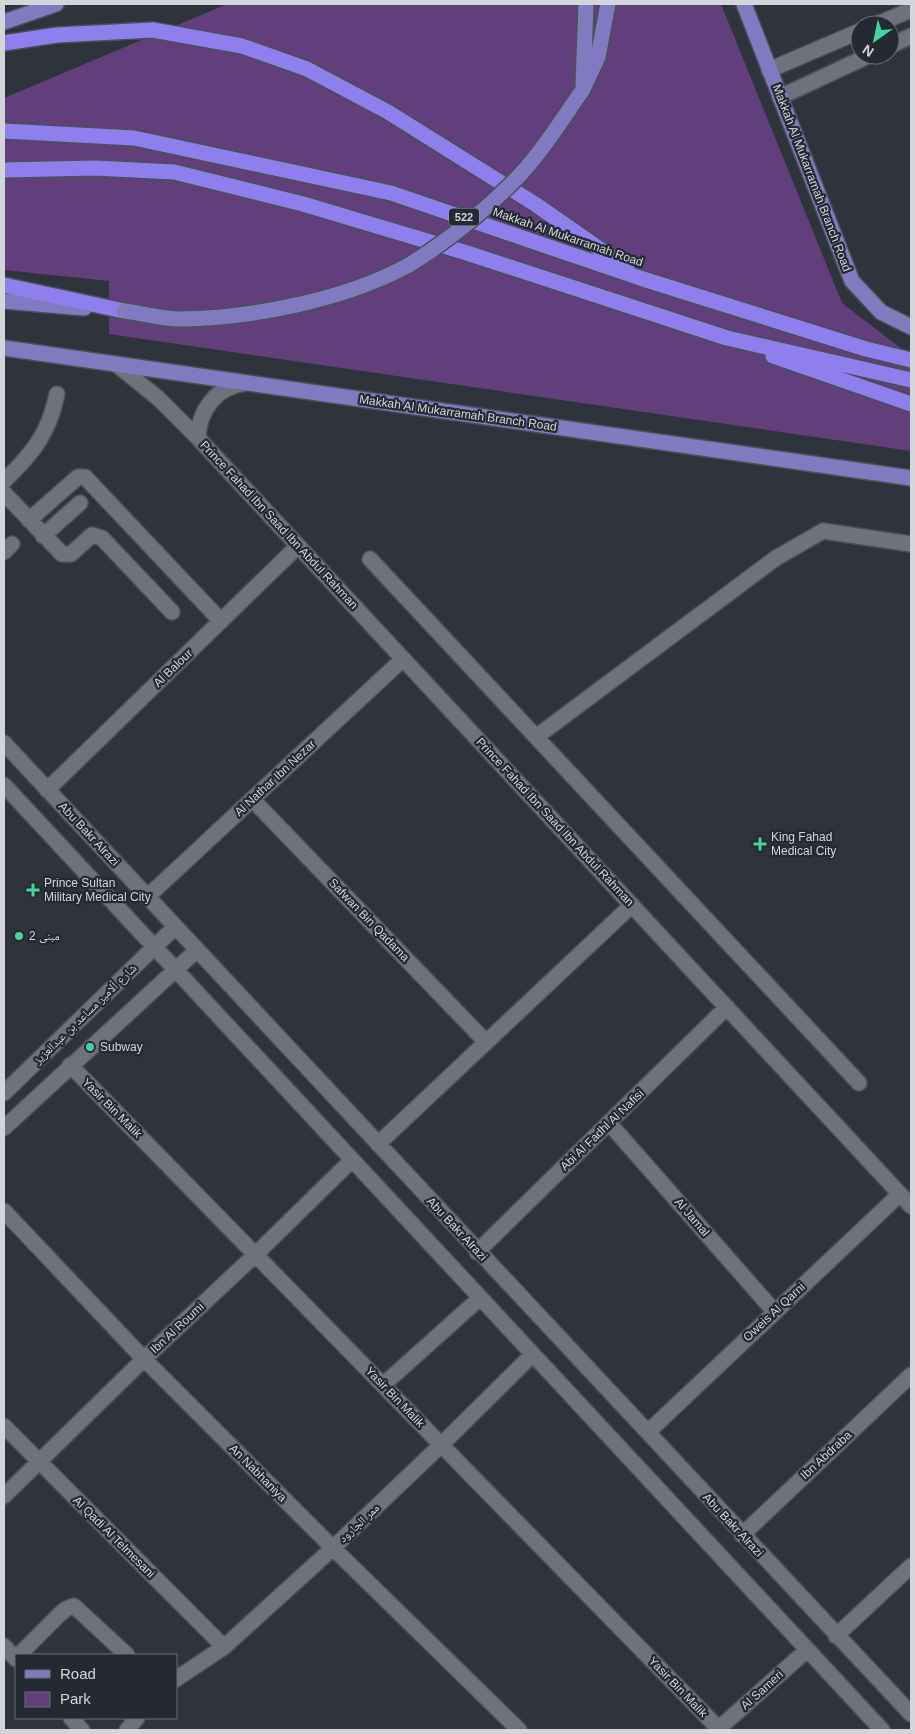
<svg xmlns="http://www.w3.org/2000/svg" width="915" height="1734" font-family="Arial,'Noto Naskh Arabic',sans-serif">
  <style>
    .green { fill: #603f7b }
    .lines { fill: none; stroke-linecap: round; stroke-linejoin: round }
    .minor-casing { stroke: #4c4f57; stroke-width: 18 }
    .major-casing { stroke: #4c4f57; stroke-width: 18 }
    .highway-casing { stroke: #4c4f57; stroke-width: 18 }
    .minor { stroke: #6e727d; stroke-width: 15 }
    .major { stroke: #827ac0; stroke-width: 15 }
    .highway { stroke: #8f7fed; stroke-width: 15 }
    .major-bridge-casing { stroke: #4c4f57; stroke-width: 18; stroke-linecap: butt }
    .major-bridge { stroke: #827ac0; stroke-width: 15 }
    .poi-dot { fill: #46d49e; stroke: #252932; stroke-width: 2 }
    .labels { text-anchor: middle; dominant-baseline: central; stroke-width: 4.5; stroke-linejoin: round; paint-order: stroke }
    .shield { fill: #252932; stroke: #9fa1a8; stroke-width: 1 }
    .shield-label { font-size: 11px; font-weight: bold; fill: #d3d5db }
    .street-label { font-size: 12px; fill: #d3d5db; stroke: #252932 }
    .poi-label { font-size: 12px; fill: #d3d5db; stroke: #252932; text-anchor: start }
  </style>
  <rect width="100%" height="100%" fill="#2f333c"/>
  <path class="green" d="M 227,4 L 721,4 L 842,303 L 911,356 L 911,451 L 109,334 L 109,281 L 4,270 L 4,98 Z"/>
  <g class="lines">
    <g class="minor-casing">
      <path id="minor" d="M 875,25 L 911,10
        M 890,46 L 911,36
        M 769,70 L 860,31
        M 780,97 L 870,55
        M 116,364 L 159,399 L 198,438 L 911,1206
        M 198,438 C 199,409 217,386 247,383
        M 4,481 C 32,454 49,434 57,394
        M 4,493 L 62,554 L 71,554 L 92,535 L 102,538 L 172,612
        M 29,520 L 78,477 L 85,477 L 221,621
        M 43,536 L 80,503
        M 4,552 L 12,544
        M 370,559 L 859,1083
        M 536,737 L 776,558 L 823,531 L 911,544
        M 4,743 L 911,1714
        M 4,785 L 882,1730
        M 47,790 L 298,546
        M 252,799 L 486,1042
        M 147,897 L 403,659
        M 70,1065 L 720,1730
        M 4,1093 L 175,927
        M 609,1123 L 774,1311
        M 4,1128 L 197,950
        M 378,1144 L 632,905
        M 4,1211 L 144,1359 L 333,1548 L 519,1730
        M 477,1252 L 727,1007
        M 383,1385 L 480,1298
        M 4,1426 L 224,1647
        M 648,1432 L 900,1194
        M 4,1496 L 144,1359 L 256,1254 L 352,1160
        M 742,1535 L 911,1375
        M 836,1636 L 911,1566
        M 4,1646 L 16,1659
        M 19,1655 L 60,1614 L 66,1609 L 74,1606 L 127,1655
        M 176,1679 L 224,1647 L 333,1548 L 442,1444 L 532,1355
        M 71,1718 L 82,1730
        M 127,1730 L 137,1718
        M 717,1730 L 807,1650"/>
    </g>
    <g class="major-casing">
      <path id="major" d="M 744,4 L 852,281 L 881,312 L 911,327
        M 4,22 L 56,4
        M 583,84 L 586,4
        M 582,91 L 598,57 L 608,4
        M 4,301 L 84,308
        M 4,348 L 911,478"/>
    </g>
    <g class="highway-casing">
      <path id="highway" d="M 4,43 L 57,35 L 153,30 L 242,46 L 307,69 L 388,112 L 535,204 L 627,268
        M 4,131 L 134,138 L 391,193 L 643,279 L 866,349 L 911,360
        M 4,170 L 95,168 L 174,172 L 303,204 L 467,253 L 727,338 L 911,380
        M 4,285 L 124,311
        M 773,356 L 911,404"/>
    </g>
    <use href="#minor" class="minor"/>
    <use href="#major" class="major"/>
    <use href="#highway" class="highway"/>
    <g class="major-bridge-casing">
      <path id="major-bridge" d="M 124,311 C 142,313 162,319 180,319 C 252,318 344,300 407,266 C 415,262 422,256 429,252 C 458,232 486,209 511,184 C 539,157 560,122 582,91"/>
    </g>
    <use href="#major-bridge" class="major-bridge"/>
  </g>
  <g class="poi-dot">
    <path d="M757.5 836.5h5v5h5v5h-5v5h-5v-5h-5v-5h5z"/>
    <path d="M30.5 882.5h5v5h5v5h-5v5h-5v-5h-5v-5h5z"/>
    <circle cx="19" cy="936" r="5"/>
    <circle cx="90" cy="1047" r="5"/>
  </g>
  <g class="labels">
    <rect class="shield" x="449" y="208.5" width="30" height="17" rx="4"/>
    <g class="shield-label">
      <text x="464" y="217">522</text>
    </g>
    <g class="street-label">
      <text transform="translate(812 178) rotate(69)">Makkah Al Mukarramah Branch Road</text>
      <text transform="translate(568 237) rotate(19)">Makkah Al Mukarramah Road</text>
      <text transform="translate(458 413) rotate(8)">Makkah Al Mukarramah Branch Road</text>
      <text transform="translate(279 525) rotate(47)">Prince Fahad Ibn Saad Ibn Abdul Rahman</text>
      <text transform="translate(173 668) rotate(-44)">Al Balour</text>
      <text transform="translate(275 778) rotate(-43)">Al Nathar Ibn Nezar</text>
      <text transform="translate(555 822) rotate(47)">Prince Fahad Ibn Saad Ibn Abdul Rahman</text>
      <text transform="translate(89 834) rotate(47)">Abu Bakr Alrazi</text>
      <text transform="translate(369 920) rotate(46)">Safwan Bin Qadama</text>
      <text transform="translate(85 1014) rotate(-44)">شارع ألامير مساعد بن عبدالعزيز</text>
      <text transform="translate(112 1108) rotate(45)">Yasir Bin Malik</text>
      <text transform="translate(602 1130) rotate(-44)">Abi Al Fadhl Al Nafisi</text>
      <text transform="translate(692 1217) rotate(49)">Al Jamal</text>
      <text transform="translate(457 1229) rotate(47)">Abu Bakr Alrazi</text>
      <text transform="translate(774 1312) rotate(-43)">Oweis Al Qarni</text>
      <text transform="translate(177 1328) rotate(-43)">Ibn Al Roumi</text>
      <text transform="translate(395 1397) rotate(46)">Yasir Bin Malik</text>
      <text transform="translate(826 1455) rotate(-43)">Ibn Abdraba</text>
      <text transform="translate(258 1473) rotate(45)">An Nabhaniya</text>
      <text transform="translate(359 1523) rotate(-43)">ممر الجارود</text>
      <text transform="translate(733 1525) rotate(47)">Abu Bakr Alrazi</text>
      <text transform="translate(114 1537) rotate(45)">Al Qadi Al Telmesani</text>
      <text transform="translate(678 1687) rotate(46)">Yasir Bin Malik</text>
      <text transform="translate(762 1690) rotate(-42)">Al Sameri</text>
    </g>
    <g class="poi-label">
      <text x="771" y="837">King Fahad<tspan x="771" dy="14">Medical City</tspan></text>
      <text x="44" y="883">Prince Sultan<tspan x="44" dy="14">Military Medical City</tspan></text>
      <text x="29" y="936">مبنى 2</text>
      <text x="100" y="1047">Subway</text>
    </g>
  </g>
  <rect width="915" height="1734" fill="none" stroke="#d3d5db" stroke-width="10"/>
  <rect x="15" y="1654" width="162" height="65" fill="#252932" stroke="#6b6e76"/>
  <rect x="25" y="1670" width="25" height="8" fill="#827ac0" stroke="#6b6e76"/>
  <text x="60" y="1679" font-size="15" fill="#d3d5db">Road</text>
  <rect x="25" y="1692" width="25" height="15" fill="#603f7b" stroke="#6b6e76"/>
  <text x="60" y="1704" font-size="15" fill="#d3d5db">Park</text>
  <g transform="translate(875 40) rotate(213)"><circle r="24" fill="#252932" stroke="#6b6e76"/>
  <path d="M0-4L9 19L0 12L-9 19Z" fill="#46d49e"/>
  <text y="-8" font-size="14" font-weight="bold" text-anchor="middle" fill="#d3d5db">N</text>
  </g>
</svg>
